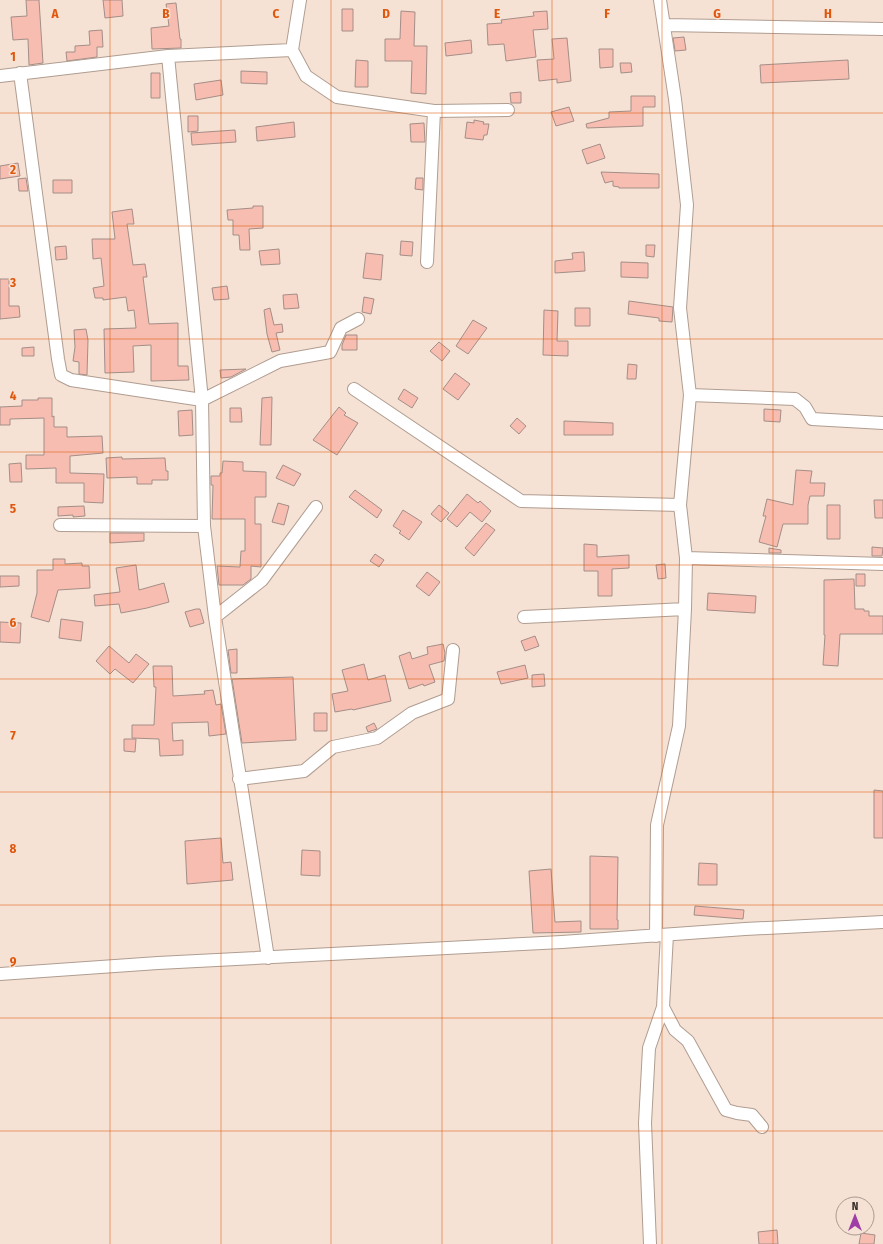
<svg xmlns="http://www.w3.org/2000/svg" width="883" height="1244" font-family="'Fira Sans Condensed',sans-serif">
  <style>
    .building { fill: #f7bdb0; stroke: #a48e88 }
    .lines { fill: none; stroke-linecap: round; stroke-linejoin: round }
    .street-casing { stroke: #b09d91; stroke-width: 14 }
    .street { stroke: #fff; stroke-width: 12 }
    .grid { fill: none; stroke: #df570d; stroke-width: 1; stroke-opacity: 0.55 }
    .grid-label { font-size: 13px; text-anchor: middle; font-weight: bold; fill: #df570d; stroke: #f6e2d4; stroke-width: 3; stroke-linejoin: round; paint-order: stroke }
  </style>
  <rect width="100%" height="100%" fill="#f6e2d4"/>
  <path class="building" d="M 26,0 L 39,0 L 43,63 L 29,65 L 28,39 L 13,40 L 11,17 L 27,16 Z
    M 103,0 L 122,0 L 123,16 L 105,18 Z
    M 176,3 L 180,39 L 181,39 L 181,48 L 152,49 L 151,28 L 169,26 L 166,4 Z
    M 342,9 L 353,9 L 353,31 L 342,31 Z
    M 401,11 L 415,12 L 414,46 L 427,46 L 426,94 L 411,93 L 412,61 L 385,61 L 385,39 L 400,39 Z
    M 547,11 L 548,29 L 533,30 L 536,57 L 506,61 L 504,44 L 488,45 L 487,24 L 502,23 L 501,20 L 534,16 L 533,12 Z
    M 102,30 L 103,47 L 97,47 L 97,57 L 67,61 L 66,52 L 75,52 L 75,46 L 90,45 L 89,31 Z
    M 684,37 L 686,50 L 675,51 L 673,38 Z
    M 567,38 L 571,81 L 557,83 L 557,79 L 539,81 L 537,60 L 554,59 L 552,39 Z
    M 471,40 L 472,53 L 446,56 L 445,43 Z
    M 599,49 L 613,49 L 613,67 L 600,68 Z
    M 356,60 L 368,61 L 368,87 L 355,87 Z
    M 848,60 L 849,79 L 761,83 L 760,65 Z
    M 620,63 L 631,63 L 632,72 L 621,73 Z
    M 241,71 L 267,72 L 267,84 L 241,83 Z
    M 151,73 L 160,73 L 160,98 L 151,98 Z
    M 221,80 L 223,95 L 196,100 L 194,84 Z
    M 521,92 L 521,103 L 511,103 L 510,93 Z
    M 631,96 L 655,96 L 655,107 L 643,107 L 643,126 L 587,128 L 586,124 L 609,118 L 609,112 L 631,111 Z
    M 569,107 L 574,121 L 556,126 L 551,112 Z
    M 188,116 L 198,116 L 198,131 L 188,132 Z
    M 474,120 L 484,122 L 483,124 L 489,124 L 487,135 L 484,135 L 483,140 L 465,138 L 467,122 L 474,123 Z
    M 294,122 L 295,137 L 257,141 L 256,127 Z
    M 424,123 L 425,142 L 411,142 L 410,124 Z
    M 235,130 L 236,142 L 192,145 L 191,133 Z
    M 600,144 L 605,158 L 587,164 L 582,150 Z
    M 18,163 L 20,176 L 0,179 L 0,166 Z
    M 601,172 L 659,174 L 659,188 L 619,188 L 619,187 L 613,186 L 613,181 L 605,183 Z
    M 26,178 L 28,191 L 19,191 L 18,179 Z
    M 416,178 L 423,178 L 423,190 L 415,189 Z
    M 53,180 L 72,180 L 72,193 L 53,193 Z
    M 253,206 L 263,206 L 263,228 L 249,229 L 250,250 L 240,250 L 239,235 L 233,235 L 233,220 L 228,220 L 227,210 L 253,208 Z
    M 132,209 L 134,224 L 127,224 L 133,265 L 145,264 L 147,277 L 143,277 L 149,324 L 178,323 L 178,366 L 188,366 L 189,380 L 151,381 L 151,345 L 133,346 L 134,372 L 105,373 L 104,329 L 136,328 L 134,310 L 128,311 L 126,297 L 103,300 L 103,298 L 95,298 L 93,288 L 104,286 L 101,258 L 93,259 L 92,239 L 115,239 L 112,212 Z
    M 401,241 L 413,242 L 412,256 L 400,255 Z
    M 646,245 L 655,245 L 654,257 L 646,256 Z
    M 66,246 L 67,259 L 56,260 L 55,247 Z
    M 279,249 L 280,264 L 261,265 L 259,251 Z
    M 584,252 L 585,271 L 555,273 L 555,261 L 573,259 L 572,253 Z
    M 366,253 L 383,255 L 381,280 L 363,278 Z
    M 621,262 L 648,263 L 648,278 L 621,277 Z
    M 0,279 L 9,279 L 9,306 L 19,306 L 20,317 L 0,319 Z
    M 227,286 L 229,299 L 214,300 L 212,288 Z
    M 297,294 L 299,308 L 284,309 L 283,295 Z
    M 364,297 L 374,299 L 371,314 L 362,312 Z
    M 629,301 L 673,307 L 672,322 L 659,321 L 659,318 L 628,314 Z
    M 270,308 L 274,325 L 282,324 L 283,332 L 276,333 L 280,350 L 272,352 L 267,334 L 264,310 Z
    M 575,308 L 590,308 L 590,326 L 575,326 Z
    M 544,310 L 558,311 L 557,341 L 568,341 L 568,356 L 543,355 Z
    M 473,320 L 487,328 L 468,354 L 456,346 Z
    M 86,329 L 88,340 L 87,375 L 79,374 L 79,362 L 73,361 L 75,347 L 74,330 Z
    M 346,335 L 357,335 L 357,350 L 342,350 L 342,345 Z
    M 439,342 L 450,351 L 442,361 L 430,351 Z
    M 34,347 L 34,356 L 22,356 L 22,348 Z
    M 628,364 L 637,365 L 636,379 L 627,379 Z
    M 246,369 L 231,377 L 221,378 L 220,370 Z
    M 455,373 L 470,384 L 458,400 L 443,389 Z
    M 404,389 L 418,398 L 412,408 L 398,399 Z
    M 272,397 L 271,445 L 260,445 L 262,398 Z
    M 38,398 L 52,398 L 52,417 L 54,416 L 54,427 L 67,427 L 67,437 L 102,436 L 103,453 L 70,456 L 70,473 L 104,474 L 103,503 L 84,502 L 84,483 L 56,483 L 56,468 L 26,469 L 26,455 L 44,455 L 44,418 L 10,419 L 10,425 L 0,425 L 0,407 L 22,406 L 22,400 L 38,400 Z
    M 339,407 L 346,413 L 344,415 L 358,423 L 337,455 L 313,440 Z
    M 230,408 L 241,408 L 242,422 L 230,422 Z
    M 764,409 L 781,410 L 780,422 L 764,421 Z
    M 192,410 L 193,435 L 179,436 L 178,411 Z
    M 517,418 L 526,426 L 519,434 L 510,426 Z
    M 564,421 L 613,423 L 613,435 L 564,435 Z
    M 122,457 L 122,459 L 165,458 L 166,471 L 168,471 L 168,480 L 152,480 L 152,484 L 137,484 L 137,477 L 107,478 L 106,458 Z
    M 223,461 L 243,462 L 243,471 L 266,472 L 266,497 L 255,497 L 255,524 L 261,524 L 261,567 L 251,566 L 251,579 L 243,585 L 219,585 L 217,566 L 240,567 L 241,551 L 245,551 L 245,519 L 212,519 L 213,485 L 211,485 L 211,476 L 220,476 L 220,473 L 222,473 Z
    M 21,463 L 22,482 L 10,482 L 9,464 Z
    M 283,465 L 301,474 L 294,486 L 276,478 Z
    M 796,470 L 812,471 L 810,483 L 825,483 L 824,496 L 810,496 L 808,505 L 808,524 L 783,524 L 777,547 L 759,542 L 766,516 L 763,516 L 767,499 L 793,505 Z
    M 355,490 L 382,510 L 377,518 L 349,497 Z
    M 467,494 L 478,503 L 480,501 L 491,511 L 482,522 L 470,512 L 457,527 L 447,519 Z
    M 874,500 L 883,500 L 883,518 L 875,518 Z
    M 278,503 L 289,506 L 284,525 L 272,522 Z
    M 439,505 L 449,513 L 441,522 L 431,514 Z
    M 827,505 L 840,505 L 840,539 L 827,539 Z
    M 84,506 L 85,516 L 73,517 L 73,515 L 58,516 L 58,507 Z
    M 403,510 L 422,522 L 409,540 L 399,533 L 401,531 L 393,526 Z
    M 486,523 L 495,530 L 474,556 L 465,548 Z
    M 110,533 L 144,533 L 144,541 L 110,543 Z
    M 584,544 L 597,545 L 597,557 L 629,555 L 629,568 L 612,569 L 612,596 L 598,596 L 598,571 L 584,571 Z
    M 872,547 L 883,548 L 882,556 L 872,556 Z
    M 769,548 L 781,550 L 781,553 L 769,553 Z
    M 375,554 L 384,560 L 379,567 L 370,561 Z
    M 53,559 L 65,559 L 65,564 L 82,563 L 82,566 L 89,566 L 90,588 L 58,590 L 49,622 L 31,617 L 37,593 L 37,570 L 53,570 Z
    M 665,564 L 666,578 L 658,579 L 656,565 Z
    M 136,565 L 139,590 L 164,583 L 169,602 L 147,608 L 121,613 L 119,604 L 95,606 L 94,595 L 120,592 L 116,568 Z
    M 427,572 L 440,582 L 429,596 L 416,586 Z
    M 856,574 L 865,574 L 865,586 L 856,586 Z
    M 0,576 L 19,576 L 19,586 L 0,587 Z
    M 854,579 L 855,609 L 864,609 L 864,611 L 869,611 L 869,616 L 883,616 L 883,634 L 840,634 L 838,666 L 823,665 L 825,635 L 824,635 L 824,580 Z
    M 708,593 L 756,596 L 755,613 L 707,610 Z
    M 196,609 L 200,609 L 204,623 L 190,627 L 185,612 Z
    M 61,619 L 83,622 L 81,641 L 59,638 Z
    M 0,622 L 21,623 L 20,643 L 0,642 Z
    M 535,636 L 539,646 L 525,651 L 521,641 Z
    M 443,644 L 445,653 L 444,661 L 429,665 L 435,682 L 424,686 L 423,684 L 409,689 L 399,656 L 410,652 L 412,659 L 428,654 L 427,647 Z
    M 109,646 L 129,663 L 136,654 L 149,664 L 133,683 L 115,669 L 110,674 L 96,661 Z
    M 237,649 L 237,673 L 231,673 L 228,650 Z
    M 364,664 L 368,680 L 385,675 L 391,701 L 353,710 L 352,709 L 335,712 L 332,694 L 348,691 L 342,670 Z
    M 525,665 L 528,678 L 501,684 L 497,672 Z
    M 153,666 L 172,666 L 173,696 L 205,694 L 204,691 L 213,690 L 216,705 L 221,704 L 226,734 L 209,736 L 208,722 L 172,723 L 173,741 L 183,740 L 183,755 L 160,756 L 159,739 L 132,738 L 132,725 L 154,725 L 156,687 L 154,687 Z
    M 544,674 L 545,686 L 532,687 L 532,675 Z
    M 293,677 L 296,740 L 242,743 L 232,679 Z
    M 314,713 L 327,713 L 327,731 L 314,731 Z
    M 374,723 L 377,729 L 368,732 L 366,727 Z
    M 124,739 L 136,739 L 135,752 L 124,751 Z
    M 874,790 L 883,791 L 883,838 L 874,838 Z
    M 221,838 L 223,863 L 231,862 L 233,880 L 187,884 L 185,841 Z
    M 302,850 L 320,851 L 320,876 L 301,875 Z
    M 590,856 L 618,857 L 617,920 L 618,920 L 618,929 L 590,929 Z
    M 699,863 L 717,864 L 717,885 L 698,885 Z
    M 551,869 L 555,922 L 581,921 L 581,932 L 533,933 L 529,871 Z
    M 695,906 L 744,910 L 743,919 L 694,915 Z
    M 777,1230 L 778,1244 L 759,1244 L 758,1232 Z
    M 861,1233 L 875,1235 L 874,1244 L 859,1244 Z"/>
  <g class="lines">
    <g class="street-casing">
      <path id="street" d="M 664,25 L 883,29
        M 292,50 L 306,76 L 337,97 L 434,111 L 427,262
        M 20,73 L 58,359 L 61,375 L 71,380 L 202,400 L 280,361 L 330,352 L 341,328 L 358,319
        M 0,76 L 168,56
        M 434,111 L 508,110
        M 354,389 L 521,501 L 680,505
        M 690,395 L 795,399 L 805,407 L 812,419 L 883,423
        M 60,525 L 204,526
        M 686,558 L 883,564
        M 215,617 L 262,580 L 316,507
        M 524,617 L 685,609
        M 239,779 L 304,771 L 333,747 L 377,738 L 412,713 L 448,699 L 453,650
        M 656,936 L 657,825 L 679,726 L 685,609 L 686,558 L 680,505 L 690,395 L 680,308 L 687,205 L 675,99 L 660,0
        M 268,958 L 215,617 L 204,526 L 202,400 L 168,56 L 292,50 L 300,0
        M 0,974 L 158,963 L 562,942 L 745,929 L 883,922
        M 663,1007 L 675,1030 L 688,1041 L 726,1110 L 737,1113 L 752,1115 L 762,1127
        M 650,1244 L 645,1123 L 649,1048 L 663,1007 L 667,935"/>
    </g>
    <use href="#street" class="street"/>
  </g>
  <path class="grid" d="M 110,0 L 110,1244M 221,0 L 221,1244M 331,0 L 331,1244M 442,0 L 442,1244M 552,0 L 552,1244M 662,0 L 662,1244M 773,0 L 773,1244M 0,113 L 883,113M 0,226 L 883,226M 0,339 L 883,339M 0,452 L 883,452M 0,565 L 883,565M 0,679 L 883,679M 0,792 L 883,792M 0,905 L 883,905M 0,1018 L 883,1018M 0,1131 L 883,1131"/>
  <g class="grid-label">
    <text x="55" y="18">A</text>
    <text x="166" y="18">B</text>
    <text x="276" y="18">C</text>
    <text x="386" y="18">D</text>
    <text x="497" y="18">E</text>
    <text x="607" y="18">F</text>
    <text x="717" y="18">G</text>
    <text x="828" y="18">H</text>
    <text x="13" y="61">1</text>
    <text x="13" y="174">2</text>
    <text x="13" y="287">3</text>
    <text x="13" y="400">4</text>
    <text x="13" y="513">5</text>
    <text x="13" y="627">6</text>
    <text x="13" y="740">7</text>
    <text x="13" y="853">8</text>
    <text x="13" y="966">9</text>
  </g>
  <g transform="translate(855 1216)"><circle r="19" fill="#f6e2d4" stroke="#a99a90"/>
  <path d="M0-3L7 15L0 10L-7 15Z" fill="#9f3ea5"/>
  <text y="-6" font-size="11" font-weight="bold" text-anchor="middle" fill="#362e29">N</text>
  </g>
</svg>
